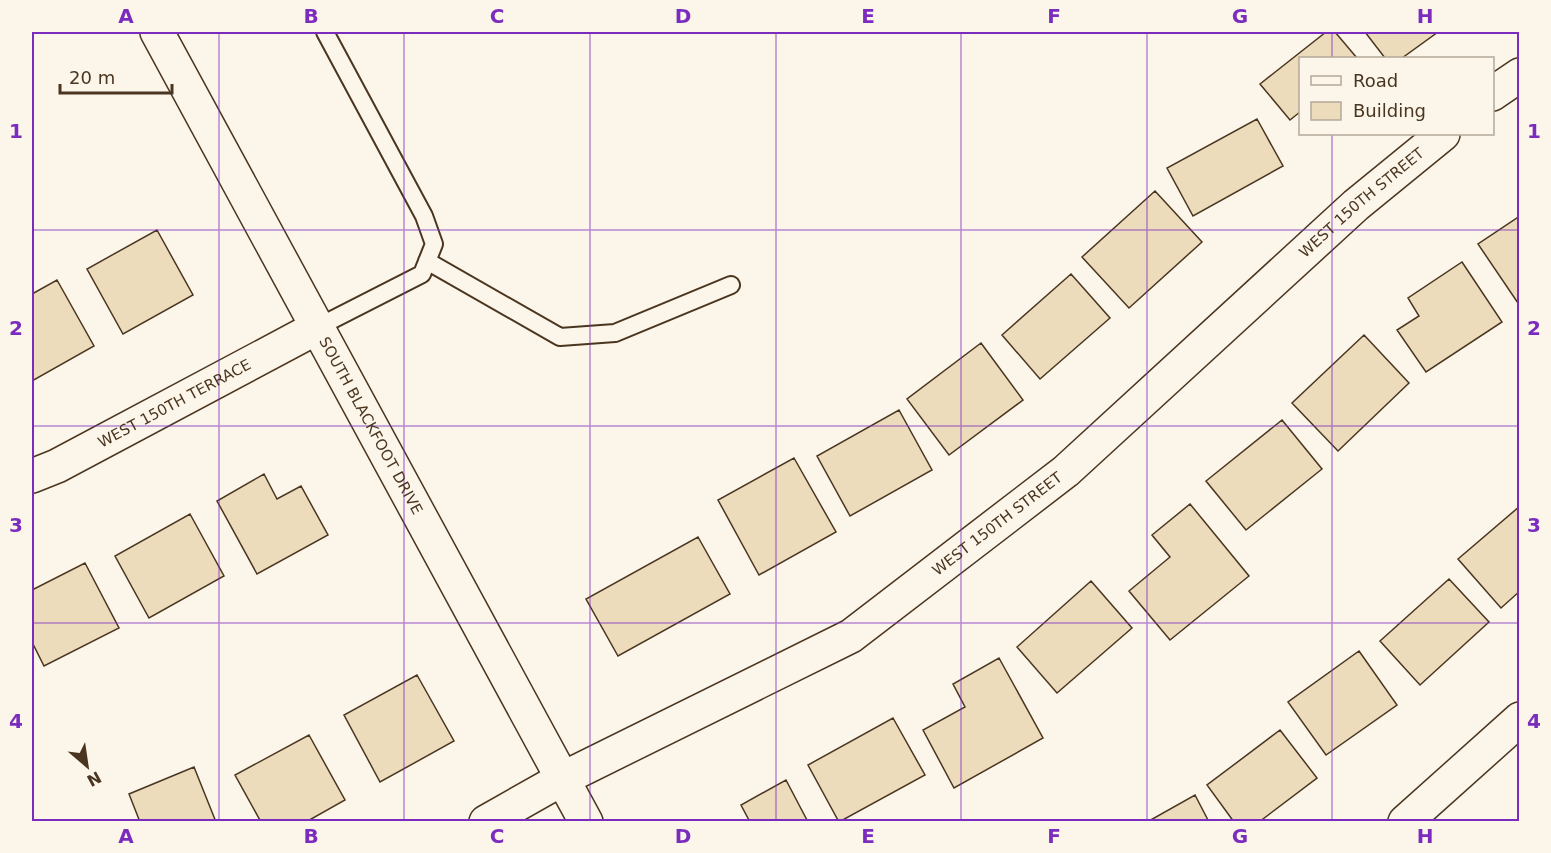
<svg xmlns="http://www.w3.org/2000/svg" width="1551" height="853" font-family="'DejaVu Sans',sans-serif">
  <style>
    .building { fill: #ecdcbc; stroke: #4a3520; stroke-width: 1.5 }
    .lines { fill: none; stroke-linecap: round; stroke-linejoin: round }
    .lane-casing { stroke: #4a3520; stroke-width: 20 }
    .street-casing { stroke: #4a3520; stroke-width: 36 }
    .lane { stroke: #fbf6e9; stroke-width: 16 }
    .street { stroke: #fbf6e9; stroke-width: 33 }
    .grid { fill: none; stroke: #7b2cbf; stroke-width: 1.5; stroke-opacity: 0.55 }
    .labels { text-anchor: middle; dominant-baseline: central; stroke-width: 4.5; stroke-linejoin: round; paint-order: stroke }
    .street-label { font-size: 15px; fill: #4a3520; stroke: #fbf6e9 }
    .neatline { fill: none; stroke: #7b2cbf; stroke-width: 2 }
    .grid-label { font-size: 20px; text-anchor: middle; font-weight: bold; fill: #7b2cbf }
  </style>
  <rect width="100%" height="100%" fill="#fbf6e9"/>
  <path class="building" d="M 1326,32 L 1335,32 L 1357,58 L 1300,58 L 1300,112 L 1290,120 L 1260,84 Z
    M 1365,32 L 1438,32 L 1402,58 L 1385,58 Z
    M 1257,119 L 1283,166 L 1193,216 L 1167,168 Z
    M 1155,191 L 1202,242 L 1129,308 L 1082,257 Z
    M 1520,216 L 1520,306 L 1478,244 Z
    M 157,230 L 193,295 L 123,334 L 87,269 Z
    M 1462,262 L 1502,322 L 1426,372 L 1397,330 L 1419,316 L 1408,298 Z
    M 1071,274 L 1110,318 L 1040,379 L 1002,335 Z
    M 57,280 L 94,346 L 32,381 L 32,294 Z
    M 1364,335 L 1409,383 L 1338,451 L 1292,403 Z
    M 981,343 L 1023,400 L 949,455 L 907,399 Z
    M 899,410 L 932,470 L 850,516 L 817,456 Z
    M 1282,420 L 1322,469 L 1246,530 L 1206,481 Z
    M 794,458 L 836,532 L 759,575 L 718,500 Z
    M 264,474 L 277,499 L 301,486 L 328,535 L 257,574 L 217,501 Z
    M 1190,504 L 1249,576 L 1170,640 L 1129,591 L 1170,557 L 1152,535 Z
    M 1520,506 L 1520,591 L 1501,608 L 1458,559 Z
    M 190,514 L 224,576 L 149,618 L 115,556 Z
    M 698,537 L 730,594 L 618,656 L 586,599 Z
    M 85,563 L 119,628 L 44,666 L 32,642 L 32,590 Z
    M 1449,579 L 1489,622 L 1420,685 L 1380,641 Z
    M 1091,581 L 1132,628 L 1057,693 L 1017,647 Z
    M 1359,651 L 1397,705 L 1326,755 L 1288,702 Z
    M 999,658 L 1043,738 L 954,788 L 923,730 L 965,707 L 953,684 Z
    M 417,675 L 454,741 L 380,782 L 344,715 Z
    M 893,718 L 925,775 L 839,822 L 808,765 Z
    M 1280,730 L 1317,778 L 1259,822 L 1234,822 L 1207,785 Z
    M 309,735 L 345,800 L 306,822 L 261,822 L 235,775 Z
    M 194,767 L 216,822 L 140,822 L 129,794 Z
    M 786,780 L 808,822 L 750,822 L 741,805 Z
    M 1195,795 L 1209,822 L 1147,822 Z"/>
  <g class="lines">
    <g class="lane-casing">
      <path id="lane" d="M 427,261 L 560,337 L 615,333 L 731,285
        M 318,327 L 422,274 L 434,244 L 424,216 L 325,32"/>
    </g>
    <g class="street-casing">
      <g id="street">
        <path id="s1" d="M 157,32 L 586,822"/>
        <path d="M 1492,94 L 1520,75"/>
        <path id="s2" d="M 32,476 L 57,466 L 318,327"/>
        <path id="s3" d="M 486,822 L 562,779 L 851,636 L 1066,471 L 1356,205 L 1443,134"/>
        <path d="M 1405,822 L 1520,719"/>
      </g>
    </g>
    <use href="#lane" class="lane"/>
    <use href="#street" class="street"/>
  </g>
  <path class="grid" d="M 219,32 L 219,822M 404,32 L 404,822M 590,32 L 590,822M 776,32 L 776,822M 961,32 L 961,822M 1147,32 L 1147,822M 1332,32 L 1332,58M 1332,134 L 1332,822M 32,230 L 1520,230M 32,426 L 1520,426M 32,623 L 1520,623"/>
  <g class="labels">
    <g class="street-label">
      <text stroke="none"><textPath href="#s3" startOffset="1080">WEST 150TH STREET</textPath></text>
      <text stroke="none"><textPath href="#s2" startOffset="160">WEST 150TH TERRACE</textPath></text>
      <text stroke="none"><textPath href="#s1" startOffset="448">SOUTH BLACKFOOT DRIVE</textPath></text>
      <text stroke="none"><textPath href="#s3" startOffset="594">WEST 150TH STREET</textPath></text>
    </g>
  </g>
  <rect width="1551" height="853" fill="none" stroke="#fbf6e9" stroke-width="66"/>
  <rect x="1299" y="57" width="195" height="78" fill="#fbf6e9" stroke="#b4a999" stroke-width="1.5"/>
  <rect x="1311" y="76" width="30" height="9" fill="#fbf6e9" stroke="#b4a999" stroke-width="1.5"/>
  <text x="1353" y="87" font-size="18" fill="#4a3520">Road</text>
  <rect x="1311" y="102" width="30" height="18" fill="#ecdcbc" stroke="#b4a999" stroke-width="1.5"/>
  <text x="1353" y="117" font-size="18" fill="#4a3520">Building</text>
  <g transform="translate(87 766) rotate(151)" stroke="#fbf6e9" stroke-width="4.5" paint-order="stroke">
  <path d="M0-4.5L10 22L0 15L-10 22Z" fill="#4a3520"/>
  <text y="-9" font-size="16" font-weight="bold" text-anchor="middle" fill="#4a3520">N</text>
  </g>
  <path d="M60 84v9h112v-9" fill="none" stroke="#4a3520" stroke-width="3"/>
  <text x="69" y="84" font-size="18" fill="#4a3520" stroke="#fbf6e9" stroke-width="4.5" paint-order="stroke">20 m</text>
  <rect x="33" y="33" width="1485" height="787" class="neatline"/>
  <g class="grid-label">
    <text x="126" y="23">A</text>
    <text x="311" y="23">B</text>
    <text x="497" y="23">C</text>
    <text x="683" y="23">D</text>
    <text x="868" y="23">E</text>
    <text x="1054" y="23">F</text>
    <text x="1240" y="23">G</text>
    <text x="1425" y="23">H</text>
    <text x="16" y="138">1</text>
    <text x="1534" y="138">1</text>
    <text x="16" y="335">2</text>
    <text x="1534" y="335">2</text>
    <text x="16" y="532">3</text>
    <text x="1534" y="532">3</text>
    <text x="16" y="728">4</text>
    <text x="1534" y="728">4</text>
    <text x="126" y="843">A</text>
    <text x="311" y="843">B</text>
    <text x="497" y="843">C</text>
    <text x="683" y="843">D</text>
    <text x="868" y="843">E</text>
    <text x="1054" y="843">F</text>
    <text x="1240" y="843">G</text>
    <text x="1425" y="843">H</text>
  </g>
</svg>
